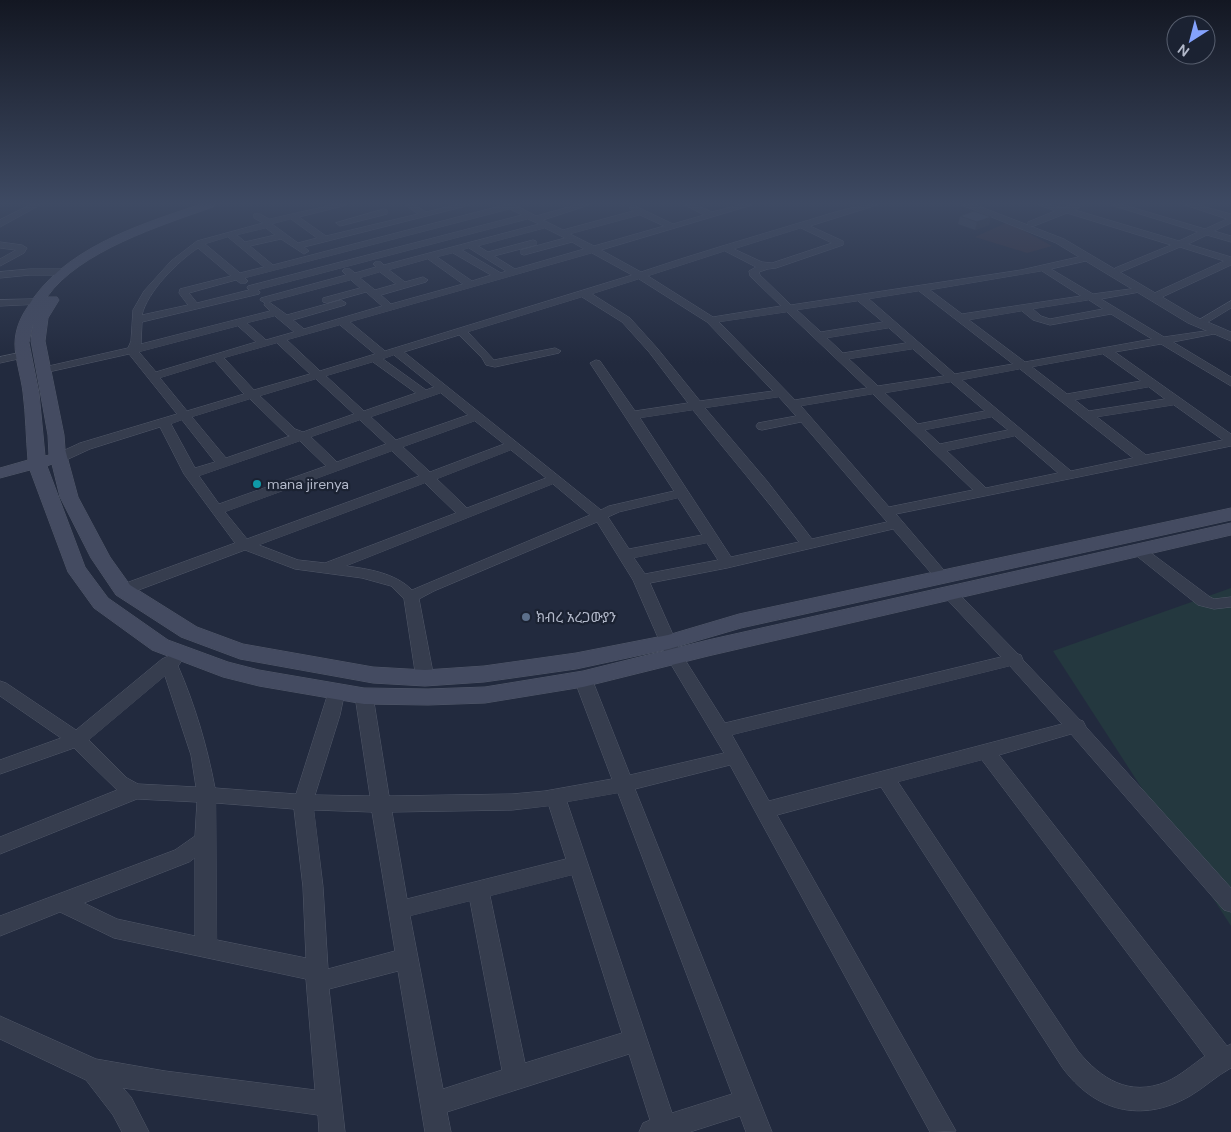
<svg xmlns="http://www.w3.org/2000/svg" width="1231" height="1132" font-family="'DM Sans','Noto Sans Ethiopic',sans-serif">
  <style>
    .medical { fill: #332f3e }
    .green { fill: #24383f }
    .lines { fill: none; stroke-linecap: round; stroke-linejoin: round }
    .minor-casing { stroke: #515869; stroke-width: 1 }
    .tertiary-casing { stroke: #515869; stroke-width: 1 }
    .secondary-casing { stroke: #515869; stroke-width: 1 }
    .minor { fill: #363d4e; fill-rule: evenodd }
    .tertiary { fill: #363d4e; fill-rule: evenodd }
    .secondary { fill: #444b61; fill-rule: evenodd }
    .wall { fill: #353e50 }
    .shaded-wall { fill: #2b3241 }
    .building { fill: #3e485d; stroke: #2b3241 }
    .culture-dot { fill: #0f9aa8; stroke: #1b2232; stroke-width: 2 }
    .service-dot { fill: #5c6f8a; stroke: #1b2232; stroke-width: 2 }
    .labels { text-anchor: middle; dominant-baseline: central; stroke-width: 4.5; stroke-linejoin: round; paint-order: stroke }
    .poi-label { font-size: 14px; fill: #b2b8c9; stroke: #1b2232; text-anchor: start }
  </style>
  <rect width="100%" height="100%" fill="#222a3e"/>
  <path class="medical" d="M 1008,222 L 1052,246 L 1027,253 L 975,237 Z"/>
  <path class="green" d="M 1231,588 L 1231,926 L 1053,651 Z"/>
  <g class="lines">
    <g class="minor-casing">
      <path id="minor" d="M 30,205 L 40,205 L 0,227 L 0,220 Z
        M 332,205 L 347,205 L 299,217 L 326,236 L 418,214 L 405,205 L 415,205 L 426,212 L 456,205 L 470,205 L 304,247 L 309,251 L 304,254 L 281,239 L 250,246 L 273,265 L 504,205 L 515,205 L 536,216 L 576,205 L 589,205 L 543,220 L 563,230 L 633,211 L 629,208 L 633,205 L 673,224 L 704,215 L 685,205 L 696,205 L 712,212 L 739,205 L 752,205 L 601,250 L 641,272 C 694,254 746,239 799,223 C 824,216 851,205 877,205 L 810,226 L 843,241 L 843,245 L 776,268 L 768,269 L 759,272 L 760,275 L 791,305 L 1021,270 L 1087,255 L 1090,256 L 1090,260 L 1051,269 L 1093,294 L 1145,287 L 1145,291 L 1101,299 L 1164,337 L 1219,329 L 1220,331 L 1219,333 L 1173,342 L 1231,377 L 1231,386 L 1161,344 L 1115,352 L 1231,434 L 1231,446 L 896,514 L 948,575 L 951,578 L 948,581 L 938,581 L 893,529 L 727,568 L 650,583 L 682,655 L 725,723 L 1001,657 L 942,594 L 945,590 L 955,590 L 1018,654 L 1021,655 L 1023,660 L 1080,720 L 1083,721 L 1086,727 L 1231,888 L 1231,912 L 1224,910 L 1071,734 L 999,755 L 1227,1046 L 1231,1044 L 1231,1068 C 1216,1076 1204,1088 1190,1096 C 1141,1124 1094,1111 1062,1067 L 881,787 L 777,815 L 956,1131 L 930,1132 L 730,765 L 635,789 L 772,1132 L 746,1132 L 740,1116 L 690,1132 L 639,1132 L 643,1123 L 650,1120 L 629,1054 L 447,1112 L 451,1132 L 425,1132 L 398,971 L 329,989 L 345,1132 L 319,1132 L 318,1115 L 123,1088 L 131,1097 L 149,1132 L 122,1132 L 113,1115 L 86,1080 L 0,1039 L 0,1016 L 96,1059 L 165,1071 L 315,1090 L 306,979 L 114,938 L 60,912 L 0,936 L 0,916 L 175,850 L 195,836 L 197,802 L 137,799 L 0,854 L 0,837 L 117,790 L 74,748 L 0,774 L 0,760 L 61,738 L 0,696 L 0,681 L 6,683 L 76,730 L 162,659 L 175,653 L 181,655 L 183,659 L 178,666 C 195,705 207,746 215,788 L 296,794 L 330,687 L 336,685 L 342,687 L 345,691 L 340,715 L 315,795 L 370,796 L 355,696 L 358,692 L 364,690 L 370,692 L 373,696 L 389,796 L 512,794 L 545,791 L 612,779 L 574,679 L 577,675 L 583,673 L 589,675 L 592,679 L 630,775 L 724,753 L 666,656 L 633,580 L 597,522 L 434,591 L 419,599 L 434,678 L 431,682 L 425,684 L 419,682 L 416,678 L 404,599 L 391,586 L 362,578 L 295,569 L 245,550 L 128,594 L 118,594 L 115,590 L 118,586 L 235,543 L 184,474 L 160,427 L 90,449 L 64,461 L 54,461 L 52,458 L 54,455 L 80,443 L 177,414 L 129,354 L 44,373 L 38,370 L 40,368 L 128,348 L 131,341 L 133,310 L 144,291 L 171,261 L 197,241 L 263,223 L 254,218 L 254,214 L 260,214 L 269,219 ZM 510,209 L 522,215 L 248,286 L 247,288 L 249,290 L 197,303 L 189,293 L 236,280 L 240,283 L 246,283 L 248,281 L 245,278 ZM 640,215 L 664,226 L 594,246 L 570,234 ZM 291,219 L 317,238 L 298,243 L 272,224 ZM 528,219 L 539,224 L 384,265 L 381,262 L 375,262 L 373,264 L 376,267 L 355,273 L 350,269 L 344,269 L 342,271 L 346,275 L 261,298 L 260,300 L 265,303 L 264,305 L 270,311 L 141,344 L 142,322 L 259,294 L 260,292 L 258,290 ZM 266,228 L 275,235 L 245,242 L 237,235 ZM 545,228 L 565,238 L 521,250 L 521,254 L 524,255 L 572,242 L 584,249 L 515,269 L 494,256 L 536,245 L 536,241 L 533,240 L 488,252 L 478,246 ZM 801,228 L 832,243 L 772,263 L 762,262 L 734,249 ZM 228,237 L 264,267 L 240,273 L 205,244 ZM 198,248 L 231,276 L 180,289 L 179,293 L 188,305 L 142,315 C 147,292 178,261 198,248 ZM 469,248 L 506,271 L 501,273 L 462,250 ZM 725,251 L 756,267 L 749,271 L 750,276 L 781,306 L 713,317 L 648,276 ZM 453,253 L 491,275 L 472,281 L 437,257 ZM 592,253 L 632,275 L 385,351 L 350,322 ZM 428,259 L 463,284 L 391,304 L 381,295 L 426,282 L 428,280 L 423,277 L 405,282 L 389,270 ZM 1042,271 L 1081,296 L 962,314 L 930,290 ZM 380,272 L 396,284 L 375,290 L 360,278 ZM 639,279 L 707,322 L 773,391 L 700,401 L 657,348 L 630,318 L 592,294 ZM 351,280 L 360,288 L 323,298 L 323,302 L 327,303 L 366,292 L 382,306 L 304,329 L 293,320 L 345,305 L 346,303 L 341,300 L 287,315 L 269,302 ZM 919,291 L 1013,364 L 955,374 L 869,299 ZM 582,297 L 622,322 L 649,352 L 688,403 L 635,411 L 600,361 L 596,360 L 590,363 L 674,491 L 609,506 L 601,510 L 404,352 L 459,335 L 482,358 L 486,365 L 495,367 L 559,353 L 561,351 L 555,348 L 494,360 L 468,332 ZM 1089,300 L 1103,309 L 1050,319 L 1041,316 L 1033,309 ZM 858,301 L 883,322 L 821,332 L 797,310 ZM 1022,311 L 1033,320 L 1050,325 L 1111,314 L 1152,339 L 1025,362 L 969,320 ZM 787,312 L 867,388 L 795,400 L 719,322 ZM 275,316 L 294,332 L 266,340 L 247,323 ZM 340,325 L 375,354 L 320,371 L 287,340 ZM 238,326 L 256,342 L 156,372 L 139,352 ZM 889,328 L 906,343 L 843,353 L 827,338 ZM 277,343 L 310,374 L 254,390 L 224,358 ZM 913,349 L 944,376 L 878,386 L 849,359 ZM 1103,354 L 1141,381 L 1067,394 L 1032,367 ZM 394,355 L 434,387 L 426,390 L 383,359 ZM 215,361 L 244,394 L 187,411 L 160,378 ZM 373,362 L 416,393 L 364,411 L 326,376 ZM 1020,369 L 1133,458 L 1071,471 L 962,380 ZM 316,379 L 354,414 L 303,432 L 295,429 L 260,396 ZM 951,382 L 985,411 L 918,424 L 885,393 ZM 1149,387 L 1165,399 L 1089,411 L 1075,400 ZM 441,393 L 468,415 L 396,440 L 371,417 ZM 873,394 L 973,490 L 889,507 L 801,406 ZM 779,397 L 796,416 L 758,423 L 756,426 L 758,429 L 762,430 L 801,422 L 887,522 L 812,539 L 767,481 L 705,408 ZM 250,399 L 287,435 L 290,436 L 226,458 L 192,417 ZM 1174,405 L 1223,440 L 1146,455 L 1097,417 ZM 693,410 C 728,454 765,497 799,542 L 731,557 L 640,418 ZM 992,417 L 1008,430 L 940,444 L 925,430 ZM 182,420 L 215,462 L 195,468 L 171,424 ZM 360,420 L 386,444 L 337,462 L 311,437 ZM 475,421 L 504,444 L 430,472 L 403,447 ZM 1015,436 L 1058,473 L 986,488 L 947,451 ZM 300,441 L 326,466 L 219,504 L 199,476 ZM 511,450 L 546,478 L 467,508 L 437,479 ZM 392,451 L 419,476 L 247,539 L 225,512 ZM 425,483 L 456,513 L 325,563 L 298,560 L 259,545 ZM 553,484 L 590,515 L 412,590 C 395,573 369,569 346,566 ZM 678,498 L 702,535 L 629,549 L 608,517 L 619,512 ZM 707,543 L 718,560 L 645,574 L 634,558 ZM 1010,666 L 1062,724 L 769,801 L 732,735 ZM 165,676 L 191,755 L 196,787 L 138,784 L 127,778 L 89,740 ZM 982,760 L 1205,1056 C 1192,1065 1180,1076 1166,1082 C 1129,1097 1101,1079 1078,1051 L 898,782 ZM 618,793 L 732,1094 L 672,1113 L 567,802 ZM 216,803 L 294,809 L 303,887 L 306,958 L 217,940 ZM 549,806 L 566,859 L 407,899 L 392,812 L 512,810 ZM 314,810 L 372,812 L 395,951 L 328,969 L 323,887 ZM 195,858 L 195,936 L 117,919 L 84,903 L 189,862 ZM 572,875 L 622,1033 L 525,1063 L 490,896 ZM 470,901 L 502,1070 L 443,1089 L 410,916 Z
        M 1039,205 L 1052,205 L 1063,208 L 1071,205 L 1080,205 L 1079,208 L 1075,210 L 1179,241 L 1198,232 L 1111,205 L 1124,205 L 1205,229 L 1227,219 L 1185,205 L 1198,205 L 1231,214 L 1231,223 L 1214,231 L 1231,236 L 1231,242 L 1207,235 L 1188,244 L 1231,257 L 1231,265 L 1158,299 L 1150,299 L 1150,295 L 1224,261 L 1180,247 L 1121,272 L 1115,272 L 1115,268 L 1171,245 L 1067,213 L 1034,226 L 1028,226 L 1028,222 L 1055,211 Z
        M 384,209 L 387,210 L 387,214 L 340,226 L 336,223 Z
        M 0,242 L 22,245 L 27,248 L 24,253 L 0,266 L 0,259 L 16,250 L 0,248 Z
        M 30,269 L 65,269 L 70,272 L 65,275 L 30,275 L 0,278 L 0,272 Z
        M 37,299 L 42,302 L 41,304 L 0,306 L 0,300 Z
        M 1231,301 L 1231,308 L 1208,322 L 1204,323 L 1199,320 Z
        M 23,352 L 29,355 L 27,357 L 0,363 L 0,357 Z
        M 1138,545 L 1143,547 L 1210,597 L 1214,599 L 1231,597 L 1231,607 L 1214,609 L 1198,605 L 1133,553 L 1131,550 L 1133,547 Z"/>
    </g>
    <g class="tertiary-casing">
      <path id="tertiary" d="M 962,205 L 976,205 L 1064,239 L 1196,317 L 1231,332 L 1231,341 L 1188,323 L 1056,243 Z"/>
    </g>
    <g class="secondary-casing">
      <path id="secondary" d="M 198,205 L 215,205 L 213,207 C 162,225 79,251 47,297 L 57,297 L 59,300 L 48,318 L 45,341 L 64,435 L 65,449 L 78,497 L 110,557 L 130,585 L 197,627 L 243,644 L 373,667 L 425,670 L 484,666 L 576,653 L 668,635 L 739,614 L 1231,508 L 1231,520 L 741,628 L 669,649 L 576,669 L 484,682 L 425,686 L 373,683 L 240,659 L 181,637 L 116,595 L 91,558 L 60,497 L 52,464 L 47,466 L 85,567 L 108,598 L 168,640 L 228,662 L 259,670 L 364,688 L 428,689 L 485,687 L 583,671 L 708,640 L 1231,523 L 1231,535 L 708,656 L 583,687 L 485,703 L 428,705 L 364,704 L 259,686 L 223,677 L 152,650 L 94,608 L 68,572 L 30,470 L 0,478 L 0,468 L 28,460 C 26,438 26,415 23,392 C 21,376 15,359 15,344 C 15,331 20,318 27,308 C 62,249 136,226 198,205 ZM 33,323 L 31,341 L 48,435 L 49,455 L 45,456 L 39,393 L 29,343 Z"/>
    </g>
    <use href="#minor" class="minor"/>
    <use href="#tertiary" class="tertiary"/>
    <use href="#secondary" class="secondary"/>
  </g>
  <path class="wall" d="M 960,216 L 989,225 L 975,230 L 958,224 Z"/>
  <path class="shaded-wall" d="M 991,217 L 989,225 L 975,230 L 977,222 Z"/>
  <path class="building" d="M 974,211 L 991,217 L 977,222 L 960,216 Z"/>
  <linearGradient id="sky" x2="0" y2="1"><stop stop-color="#131722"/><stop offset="0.56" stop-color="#3e4a63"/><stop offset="1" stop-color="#3e4a63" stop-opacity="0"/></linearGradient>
  <rect width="1231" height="363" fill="url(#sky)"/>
  <circle class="culture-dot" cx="257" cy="484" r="5"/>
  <circle class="service-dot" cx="526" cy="617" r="5"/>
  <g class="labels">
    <g class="poi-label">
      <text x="267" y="484">mana jirenya</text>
      <text x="536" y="617">ክብረ አረጋውያን</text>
    </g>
  </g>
  <g transform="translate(1191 40) rotate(216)"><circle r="24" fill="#1b2232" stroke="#575e6e"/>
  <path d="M0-4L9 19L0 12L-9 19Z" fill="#84a2fc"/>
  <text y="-8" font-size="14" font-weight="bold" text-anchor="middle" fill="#b2b8c9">N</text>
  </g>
</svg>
